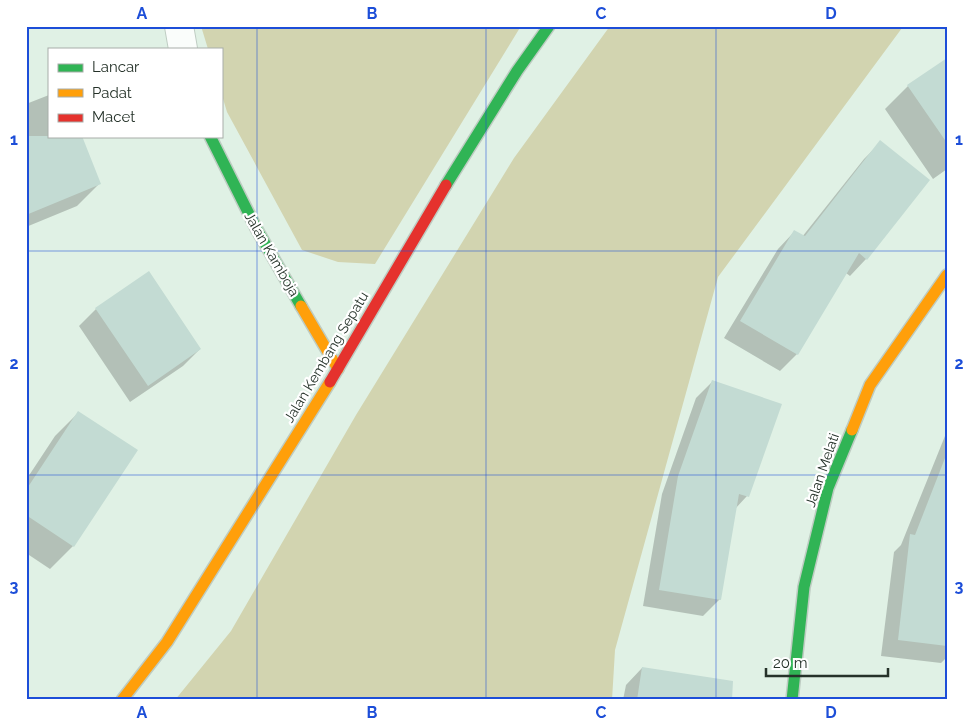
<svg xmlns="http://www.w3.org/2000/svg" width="973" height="726" font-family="Raleway,sans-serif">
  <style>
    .green { fill: #d2d4b0 }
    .shadow { fill: #0003 }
    .building { fill: #c3dbd3 }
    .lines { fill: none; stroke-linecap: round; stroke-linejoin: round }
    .street-casing { stroke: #beccc2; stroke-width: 30 }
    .fast-casing { stroke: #beccc2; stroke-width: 14 }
    .slow-casing { stroke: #beccc2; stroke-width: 14 }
    .jam-casing { stroke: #beccc2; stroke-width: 14 }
    .street { stroke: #fafdfb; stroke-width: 28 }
    .fast { stroke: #30b455; stroke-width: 11 }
    .slow { stroke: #ff9f0a; stroke-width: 11 }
    .jam { stroke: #e5322d; stroke-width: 11 }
    .grid { fill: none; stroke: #1d4ed8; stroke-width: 1; stroke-opacity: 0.55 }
    .labels { text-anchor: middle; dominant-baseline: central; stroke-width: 4.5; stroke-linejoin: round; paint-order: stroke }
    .street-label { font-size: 14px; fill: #253229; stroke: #fff }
    .neatline { fill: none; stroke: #1d4ed8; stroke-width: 2 }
    .grid-label { font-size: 16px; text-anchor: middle; font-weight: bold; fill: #1d4ed8 }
  </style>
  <rect width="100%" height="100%" fill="#e0f1e5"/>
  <path class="green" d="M 201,26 L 521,26 L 375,264 L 338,262 L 302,250 L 227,112 L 221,92 L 221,49 L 208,49 Z
    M 610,26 L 906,26 L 902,28 L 718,277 L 615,650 L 612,700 L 175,700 L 231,631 L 356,415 L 514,158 Z"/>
  <path class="shadow" d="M 947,59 L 947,169 L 933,179 L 885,109 L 908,86 Z
    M 49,95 L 49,136 L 100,183 L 77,206 L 26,227 L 26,104 Z
    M 881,142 L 866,259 L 850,276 L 846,273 L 797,354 L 780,371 L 724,338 L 778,249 L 794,232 L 802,237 L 864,159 Z
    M 96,309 L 200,349 L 183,366 L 130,402 L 79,326 Z
    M 713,381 L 747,496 L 735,509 L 720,599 L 703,616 L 643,606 L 662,494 L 696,398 Z
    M 78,413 L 73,546 L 50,569 L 26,553 L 26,480 L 55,436 Z
    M 947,431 L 947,657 L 941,663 L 881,656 L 894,552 L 901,545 Z
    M 642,668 L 696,700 L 623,700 L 626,685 Z"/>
  <path class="building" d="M 947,58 L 947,143 L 907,85 Z
    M 26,136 L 82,136 L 101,184 L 26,215 Z
    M 880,140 L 930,180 L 867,260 L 859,253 L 798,355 L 740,321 L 794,230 L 805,236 Z
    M 149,271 L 201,349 L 148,386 L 95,308 Z
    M 712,380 L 782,404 L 749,497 L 739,494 L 721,600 L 659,590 L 678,476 Z
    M 78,411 L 138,450 L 74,547 L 26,515 L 26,490 Z
    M 945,458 L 947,459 L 947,646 L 898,640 L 910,534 L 915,535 Z
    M 642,667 L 733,681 L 732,700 L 637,700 Z"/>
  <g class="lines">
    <g class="street-casing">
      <path id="street" d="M 179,26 L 183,49"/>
    </g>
    <g class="fast-casing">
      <path id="fast" d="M 210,136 L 256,228 L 301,306
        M 446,185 L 517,71 L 549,26
        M 792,700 L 804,587 L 828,488 L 852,430"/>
    </g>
    <g class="slow-casing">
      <path id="slow" d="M 301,306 L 338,369
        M 852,430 L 870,385 L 947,275
        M 122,700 L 167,642 L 330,382"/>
    </g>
    <g class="jam-casing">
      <path id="jam" d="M 330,382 L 446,185"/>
    </g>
    <use href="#street" class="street"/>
    <use href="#fast" class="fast"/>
    <use href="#slow" class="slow"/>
    <use href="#jam" class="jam"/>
  </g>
  <path class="grid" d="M 257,26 L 257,700M 486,26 L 486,700M 716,26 L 716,700M 26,251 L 947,251M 26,475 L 947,475"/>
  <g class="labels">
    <g class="street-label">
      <text transform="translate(272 254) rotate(60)">Jalan Kamboja</text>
      <text transform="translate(326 357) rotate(-59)">Jalan Kembang Sepatu</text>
      <text transform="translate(822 470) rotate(-71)">Jalan Melati</text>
    </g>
  </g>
  <rect width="973" height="726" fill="none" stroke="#ffffff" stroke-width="55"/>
  <rect x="48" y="48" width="175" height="90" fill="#ffffff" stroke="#a8ada9"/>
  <rect x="58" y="64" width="25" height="8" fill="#30b455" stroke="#a8ada9"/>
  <text x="92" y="72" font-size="15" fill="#253229">Lancar</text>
  <rect x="58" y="89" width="25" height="8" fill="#ff9f0a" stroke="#a8ada9"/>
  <text x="92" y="98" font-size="15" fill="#253229">Padat</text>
  <rect x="58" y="114" width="25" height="8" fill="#e5322d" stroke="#a8ada9"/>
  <text x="92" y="122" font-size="15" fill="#253229">Macet</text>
  <path d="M766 668v8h122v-8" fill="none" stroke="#253229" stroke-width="2.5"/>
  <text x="773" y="668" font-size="15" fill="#253229" stroke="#ffffff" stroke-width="4" paint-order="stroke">20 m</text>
  <rect x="28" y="28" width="918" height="670" class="neatline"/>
  <g class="grid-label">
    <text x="142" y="19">A</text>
    <text x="372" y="19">B</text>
    <text x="601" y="19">C</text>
    <text x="831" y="19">D</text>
    <text x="14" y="145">1</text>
    <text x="959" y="145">1</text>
    <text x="14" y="369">2</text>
    <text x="959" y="369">2</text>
    <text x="14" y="592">3</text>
    <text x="959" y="592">3</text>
    <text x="142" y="718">A</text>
    <text x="372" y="718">B</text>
    <text x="601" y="718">C</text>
    <text x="831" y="718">D</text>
  </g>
</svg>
